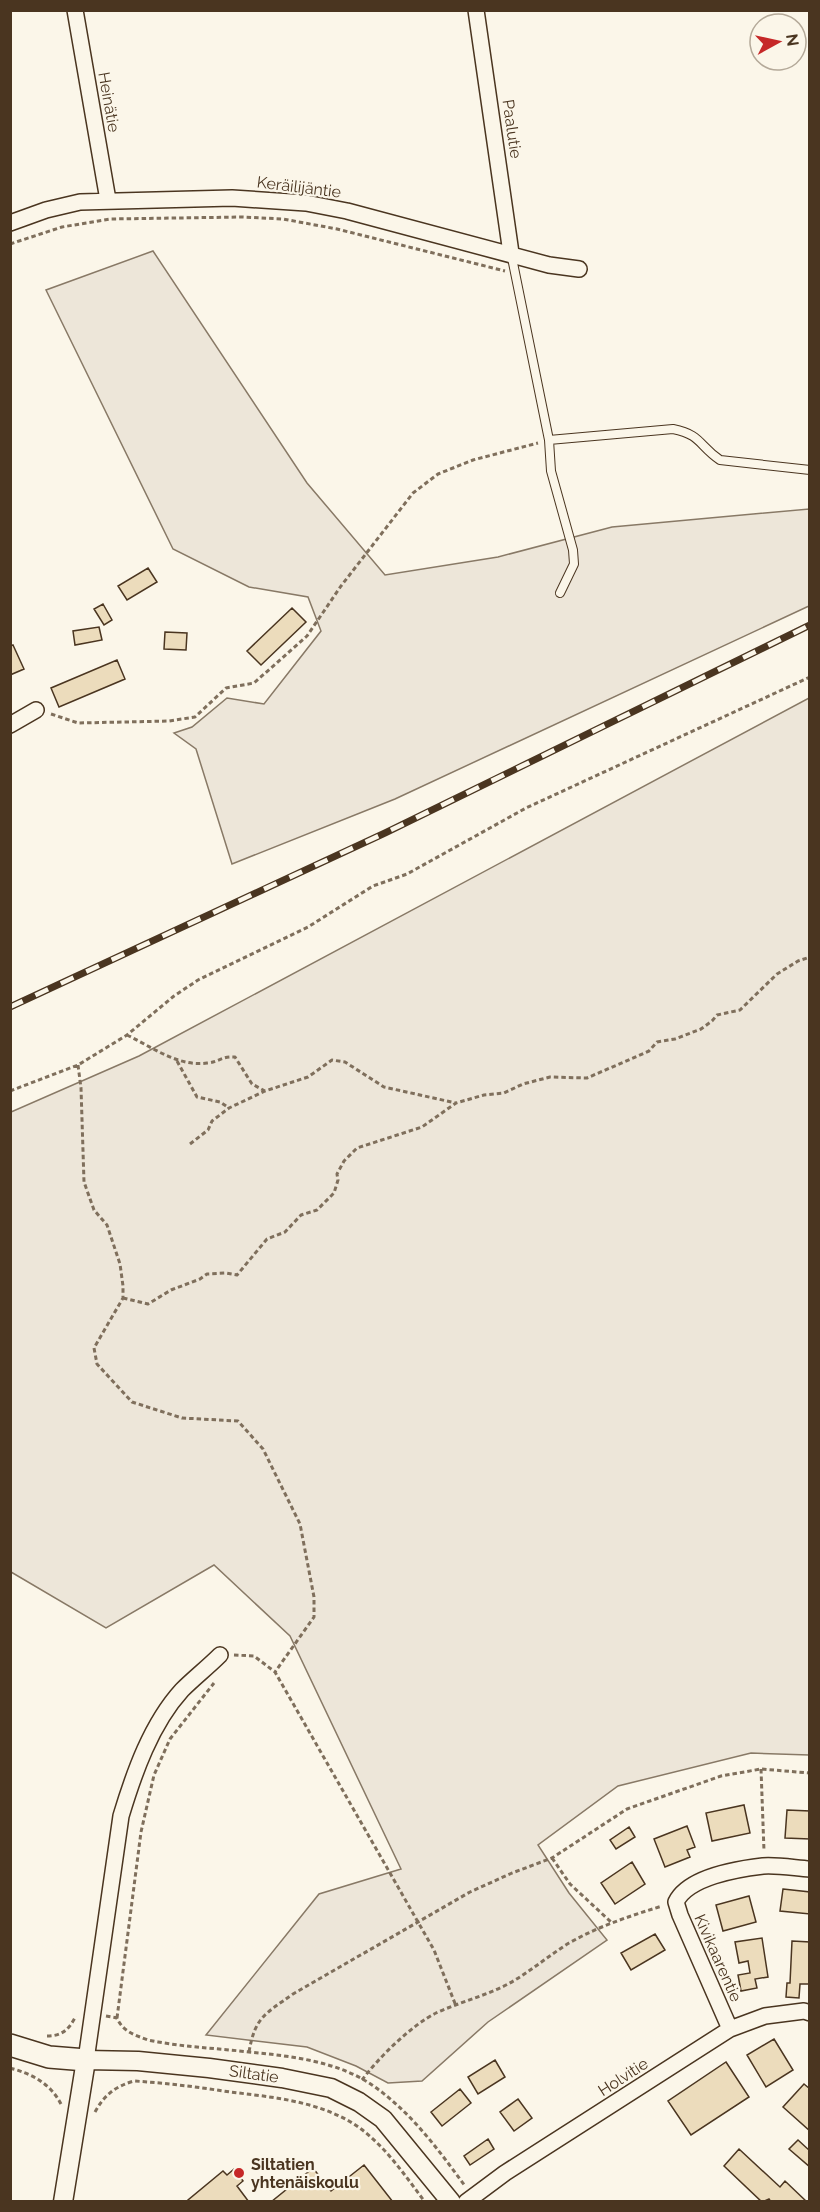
<svg xmlns="http://www.w3.org/2000/svg" width="820" height="2212" font-family="Raleway,sans-serif">
  <style>
    .green { fill: #ede6d9; stroke: #887966; stroke-width: 1.5 }
    .building { fill: #ecdcbc; stroke: #4a3520; stroke-width: 1.5 }
    .lines { fill: none; stroke-linecap: round; stroke-linejoin: round }
    .service-casing { stroke: #4a3520; stroke-width: 10 }
    .minor-casing { stroke: #4a3520; stroke-width: 18 }
    .tertiary-casing { stroke: #4a3520; stroke-width: 21 }
    .secondary-casing { stroke: #4a3520; stroke-width: 24 }
    .path { stroke: #7f6f5c; stroke-width: 3; stroke-dasharray: 4.5 3; stroke-linecap: butt }
    .service { stroke: #fbf6e9; stroke-width: 8 }
    .minor { stroke: #fbf6e9; stroke-width: 15 }
    .tertiary { stroke: #fbf6e9; stroke-width: 18 }
    .secondary { stroke: #fbf6e9; stroke-width: 21 }
    .rail-casing { stroke: #4a3520; stroke-width: 7 }
    .rail { stroke: #fbf6e9; stroke-width: 4.5; stroke-dasharray: 14; stroke-linecap: butt }
    .poi-dot { fill: #c62828; stroke: #fbf6e9; stroke-width: 2 }
    .labels { text-anchor: middle; dominant-baseline: central; stroke-width: 4.5; stroke-linejoin: round; paint-order: stroke }
    .street-label { font-size: 16px; fill: #4a3520; stroke: #fbf6e9 }
    .poi-label { font-size: 16px; font-weight: bold; fill: #4a3520; stroke: #fbf6e9; text-anchor: start }
  </style>
  <rect width="100%" height="100%" fill="#fbf6e9"/>
  <path class="green" d="M 153,251 L 307,483 L 385,575 L 498,557 L 612,527 L 809,509 L 809,606 L 395,799 L 232,864 L 196,749 L 174,733 L 192,727 L 227,698 L 264,704 L 321,631 L 308,597 L 249,587 L 173,549 L 46,290 Z
    M 809,698 L 809,1755 L 751,1753 L 618,1786 L 538,1845 L 569,1893 L 607,1940 L 488,2022 L 422,2081 L 388,2083 L 356,2066 L 307,2047 L 206,2035 L 319,1894 L 401,1869 L 290,1636 L 214,1565 L 106,1628 L 11,1572 L 11,1112 L 139,1056 Z"/>
  <path class="building" d="M 148,568 L 157,582 L 127,600 L 118,586 Z
    M 103,604 L 112,620 L 104,625 L 94,609 Z
    M 292,608 L 306,622 L 261,665 L 247,651 Z
    M 99,627 L 102,640 L 75,645 L 73,631 Z
    M 165,632 L 187,633 L 186,650 L 164,649 Z
    M 13,645 L 24,669 L 10,675 L 10,646 Z
    M 117,660 L 125,679 L 59,707 L 51,688 Z
    M 744,1805 L 750,1833 L 712,1841 L 706,1813 Z
    M 787,1810 L 810,1811 L 810,1839 L 785,1838 Z
    M 687,1826 L 695,1847 L 687,1850 L 690,1857 L 665,1867 L 654,1839 Z
    M 629,1827 L 635,1837 L 616,1849 L 610,1840 Z
    M 632,1862 L 645,1884 L 615,1904 L 601,1883 Z
    M 783,1889 L 810,1892 L 810,1914 L 780,1911 Z
    M 749,1896 L 756,1922 L 723,1931 L 716,1905 Z
    M 655,1934 L 665,1950 L 631,1970 L 621,1953 Z
    M 762,1938 L 768,1977 L 755,1979 L 757,1988 L 741,1991 L 738,1975 L 750,1973 L 748,1961 L 739,1963 L 735,1942 Z
    M 792,1941 L 810,1942 L 810,1984 L 800,1984 L 799,1998 L 786,1997 L 787,1983 L 790,1983 Z
    M 774,2039 L 793,2070 L 766,2087 L 747,2055 Z
    M 495,2060 L 505,2077 L 478,2094 L 468,2077 Z
    M 726,2062 L 749,2097 L 691,2135 L 668,2101 Z
    M 804,2084 L 810,2089 L 810,2131 L 783,2107 Z
    M 460,2089 L 471,2103 L 442,2126 L 431,2112 Z
    M 518,2099 L 532,2118 L 514,2131 L 500,2112 Z
    M 488,2139 L 494,2149 L 470,2165 L 464,2156 Z
    M 798,2140 L 810,2151 L 810,2167 L 789,2149 Z
    M 739,2149 L 780,2187 L 785,2181 L 807,2202 L 771,2202 L 769,2199 L 762,2202 L 724,2166 Z
    M 364,2165 L 393,2202 L 271,2202 L 313,2168 L 331,2191 Z
    M 234,2169 L 243,2181 L 237,2186 L 249,2202 L 189,2202 L 188,2200 L 223,2171 L 227,2175 Z"/>
  <g class="lines">
    <g class="service-casing">
      <path id="service" d="M 511,253 L 549,440 L 551,471 L 573,550 L 574,564 L 560,593
        M 549,440 L 673,429 C 702,435 698,445 720,460 L 810,470"/>
    </g>
    <g class="minor-casing">
      <path id="minor" d="M 75,10 L 108,200
        M 476,10 L 511,253
        M 10,223 L 46,210 L 80,202 L 232,198 L 306,203 L 347,211 L 549,265 L 579,269
        M 10,725 L 36,710
        M 730,2029 L 680,1915 L 676,1902 C 688,1877 737,1869 763,1866 C 778,1865 795,1868 810,1869
        M 86,2060 L 121,1816 C 134,1773 151,1724 182,1690 C 194,1678 208,1667 220,1655
        M 466,2202 L 505,2173 L 730,2029 L 765,2016 L 804,2011 L 810,2013"/>
    </g>
    <g class="tertiary-casing">
      <path id="tertiary" d="M 63,2202 L 86,2060 L 138,2061 L 209,2068 L 282,2078 L 331,2088 L 359,2102 L 383,2119 L 451,2202"/>
    </g>
    <g class="secondary-casing">
      <path id="secondary" d="M 10,2045 L 49,2057 L 86,2060"/>
    </g>
    <path class="path" d="M 10,244 L 62,227 L 110,219 L 243,217 L 283,219 L 337,229 L 505,271
      M 51,714 L 78,723 L 169,721 L 195,717 L 226,688 L 254,683 L 307,636 L 341,586 L 413,493 L 438,474 L 473,460 L 538,443
      M 127,1035 C 152,1047 178,1067 207,1063 C 219,1062 222,1056 235,1057 L 252,1084 L 265,1091
      M 177,1061 L 197,1097 L 220,1102 L 229,1108
      M 78,1065 L 81,1088 L 84,1182 L 94,1210 L 107,1225 L 120,1264 L 123,1286 L 123,1298 L 94,1348 L 97,1364 L 132,1402 L 182,1418 L 238,1421 L 263,1449 L 300,1524 L 314,1597 L 314,1617 L 275,1672
      M 10,1091 L 78,1065 L 127,1035 L 174,996 L 198,980 L 308,927 L 373,886 L 407,874 L 526,808 L 810,677
      M 190,1144 L 208,1130 L 212,1121 L 229,1108 L 265,1091 L 308,1077 L 332,1060 L 345,1062 L 384,1087 L 456,1103
      M 123,1298 L 148,1304 L 171,1290 L 200,1279 L 207,1274 L 226,1273 L 237,1275 L 267,1239 L 285,1232 L 301,1215 L 317,1210 L 334,1193 L 338,1180 L 337,1174 L 344,1161 L 357,1148 L 422,1127 L 456,1103 L 484,1095 L 504,1093 L 523,1084 L 550,1077 L 587,1078 L 649,1051 L 657,1042 L 675,1039 L 701,1029 L 712,1021 L 717,1015 L 740,1010 L 777,974 L 798,961 L 810,957
      M 234,1655 L 254,1656 L 275,1672 L 434,1950 L 456,2006
      M 761,1769 L 764,1851
      M 552,1858 L 570,1884 L 611,1922
      M 106,2016 L 117,2018 C 123,2032 135,2035 148,2040 C 181,2047 215,2048 249,2052 C 290,2056 337,2061 372,2085 C 410,2111 438,2149 465,2186
      M 117,2018 L 141,1832 L 154,1775 L 170,1739 L 214,1683
      M 47,2036 C 63,2036 69,2029 76,2016
      M 249,2052 C 255,2017 265,2014 293,1994 L 470,1892 L 512,1873 L 552,1858 L 627,1809 L 721,1776 L 761,1769 L 810,1773
      M 10,2068 C 32,2074 50,2083 61,2104
      M 362,2080 C 378,2058 412,2025 436,2013 C 460,2002 485,1996 508,1984 C 530,1972 548,1956 569,1943 C 599,1926 630,1916 662,1906
      M 95,2112 C 104,2095 116,2086 134,2081 C 166,2083 198,2087 230,2092 C 272,2097 317,2101 354,2124 C 383,2143 404,2174 425,2202"/>
    <use href="#service" class="service"/>
    <use href="#minor" class="minor"/>
    <use href="#tertiary" class="tertiary"/>
    <use href="#secondary" class="secondary"/>
    <g class="rail-casing">
      <path id="rail" d="M 10,1007 L 385,833 L 810,625"/>
    </g>
    <use href="#rail" class="rail"/>
  </g>
  <circle class="poi-dot" cx="239" cy="2173" r="6"/>
  <g class="labels">
    <g class="street-label">
      <text transform="translate(109 102) rotate(80)">Heinätie</text>
      <text transform="translate(512 129) rotate(82)">Paalutie</text>
      <text transform="translate(299 187) rotate(7)">Keräilijäntie</text>
      <text transform="translate(718 1958) rotate(66)">Kivikaarentie</text>
      <text transform="translate(254 2074) rotate(8)">Siltatie</text>
      <text transform="translate(623 2077) rotate(-33)">Holvitie</text>
    </g>
    <g class="poi-label">
      <text x="251" y="2164">Siltatien<tspan x="251" dy="18">yhtenäiskoulu</tspan></text>
    </g>
  </g>
  <rect width="820" height="2212" fill="none" stroke="#4a3520" stroke-width="24"/>
  <g transform="translate(778 42) rotate(82)"><circle r="28" fill="#fbf6e9" stroke="#b4a999" stroke-width="1.5"/>
  <path d="M0-4.5L10 22L0 15L-10 22Z" fill="#c62828"/>
  <text y="-9" font-size="16" font-weight="bold" text-anchor="middle" fill="#4a3520">N</text>
  </g>
</svg>
